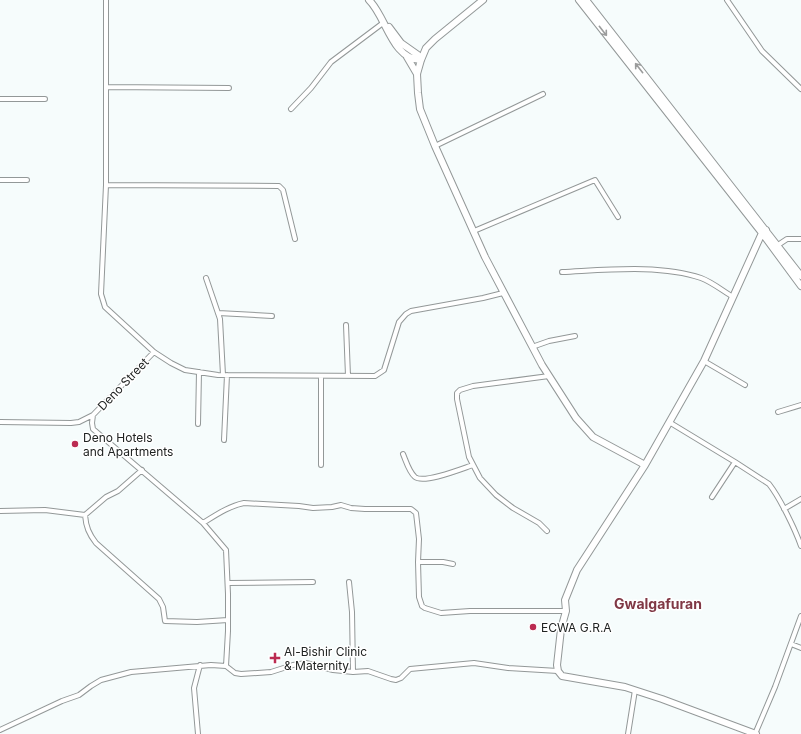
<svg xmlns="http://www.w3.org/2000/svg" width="801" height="734" font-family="Inter,sans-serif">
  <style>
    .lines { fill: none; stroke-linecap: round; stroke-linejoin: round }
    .street-casing { stroke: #939898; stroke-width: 6 }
    .secondary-casing { stroke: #939898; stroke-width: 8 }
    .street { stroke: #fff; stroke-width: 4 }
    .secondary { stroke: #fff; stroke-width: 6 }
    .oneway { stroke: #9b9c9c }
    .poi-dot { fill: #bb2b51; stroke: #fff; stroke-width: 1.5 }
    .labels { text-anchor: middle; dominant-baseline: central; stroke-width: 3; stroke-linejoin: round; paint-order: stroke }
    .street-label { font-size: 12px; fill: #202322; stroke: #fff }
    .poi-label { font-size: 12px; fill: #202322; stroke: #fff; text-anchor: start }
    .quarter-label { font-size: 14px; font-weight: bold; fill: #803845; stroke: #fff }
  </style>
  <rect width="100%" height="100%" fill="#f6fcfc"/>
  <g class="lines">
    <g class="street-casing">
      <path id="street" d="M 106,0 L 106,185 L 101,294 L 105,307 L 154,352 L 171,363 L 185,370 L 218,375 L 375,376 L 384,370 L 399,322 L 406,314 L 411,311 L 483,298 L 503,293
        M 727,0 L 762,51 L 801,89
        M 106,87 L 229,88
        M 0,99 L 45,99
        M 291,109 L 311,88 L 331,62 L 383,23
        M 435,146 L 543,94
        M 0,180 L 27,180
        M 106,185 L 279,186 L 283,190 L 295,239
        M 474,231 L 595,180 L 618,217
        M 778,245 L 787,239 L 801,239
        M 562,272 C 605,270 661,264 701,278 C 712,282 723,291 733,297
        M 206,278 L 220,319 L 223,375
        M 218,313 L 272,316
        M 346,325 L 348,376
        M 532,347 L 549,341 L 575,336
        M 704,361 L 745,385
        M 321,376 L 321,465
        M 778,412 L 801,405
        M 93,415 L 92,423 L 93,429 L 203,523 L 226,550 L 228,594 L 228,631 L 226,666
        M 0,422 L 71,423 L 79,422 L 93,415 L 154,352
        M 669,422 L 735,462 L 769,484 C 780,498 795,529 801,546
        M 198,424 L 199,372
        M 224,440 L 227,375
        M 403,454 C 406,461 409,472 415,477 C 424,484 461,469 473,465
        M 712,497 L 735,462
        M 784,509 L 801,499
        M 0,511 L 45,510 L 85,515
        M 85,515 C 86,527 89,534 96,543 L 159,599 L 163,607 L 165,621 L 197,622 L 228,620
        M 85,515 L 106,497 L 118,491 L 142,470
        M 203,523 C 216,515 229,506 244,503 L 299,506 L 313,508 L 332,507 L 341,505 L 351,508 L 365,509 L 411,509 L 416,513 L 419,539 L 418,562 L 419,597 L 422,606 L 425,608 L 441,613 L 470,611 L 566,611
        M 547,531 L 539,523 L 513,508 L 496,495 L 480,478 L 469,457 L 457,399 L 457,393 L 460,390 L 473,386 L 549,376
        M 418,562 L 443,562 L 453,564
        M 349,582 L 352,612 L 353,672
        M 228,583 L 313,582
        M 791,644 L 801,648
        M 0,730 L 62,701 L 79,695 L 91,686 L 101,680 L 131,672 L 211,665 L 226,666 L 235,673 L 241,674 L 271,672 L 293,665 L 306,663 L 333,670 L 353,672 L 368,671 L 391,679 L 396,680 L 401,678 L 410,669 L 474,663 L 508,668 L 558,671
        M 198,734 L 194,688 L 200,665
        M 628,734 L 635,690
        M 755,734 L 775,687 L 801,616"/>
    </g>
    <g class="secondary-casing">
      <path id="secondary" d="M 369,0 C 386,16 392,60 421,60
        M 483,0 L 435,39 L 426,48 L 421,60 L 417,74 L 418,93 L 420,109 L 435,146 L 485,257 L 542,365 L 576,418 L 593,437 L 645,465
        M 579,0 L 762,233 L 801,286
        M 586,0 L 801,276
        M 389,27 L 401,43 L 418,55 L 421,60
        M 407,57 L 417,74
        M 756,734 L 662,699 L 625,687 L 562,676 L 558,671 L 557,665 L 561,629 L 566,611 L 565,600 L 577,570 L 645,465 L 704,361 L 762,233 L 766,230"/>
    </g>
    <use href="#street" class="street"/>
    <use href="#secondary" class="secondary"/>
  </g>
  <defs><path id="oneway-shaft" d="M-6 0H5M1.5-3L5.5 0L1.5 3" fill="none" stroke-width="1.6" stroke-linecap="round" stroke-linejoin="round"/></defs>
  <g class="oneway">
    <use href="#oneway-shaft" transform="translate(603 31) rotate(52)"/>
    <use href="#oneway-shaft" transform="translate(639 68) rotate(-128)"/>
  </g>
  <g class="poi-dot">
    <circle cx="75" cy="444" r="4"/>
    <circle cx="533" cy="627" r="4"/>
    <path d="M273 652h4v4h4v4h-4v4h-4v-4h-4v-4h4z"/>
  </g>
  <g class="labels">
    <g class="street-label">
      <text transform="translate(123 384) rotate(-46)">Deno Street</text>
    </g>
    <g class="poi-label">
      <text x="83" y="437">Deno Hotels<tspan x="83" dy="14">and Apartments</tspan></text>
      <text x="541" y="627">ECWA G.R.A</text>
      <text x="284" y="651">Al-Bishir Clinic<tspan x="284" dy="14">&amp; Maternity</tspan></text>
    </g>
    <g class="quarter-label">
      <text x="658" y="603">Gwalgafuran</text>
    </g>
  </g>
</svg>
